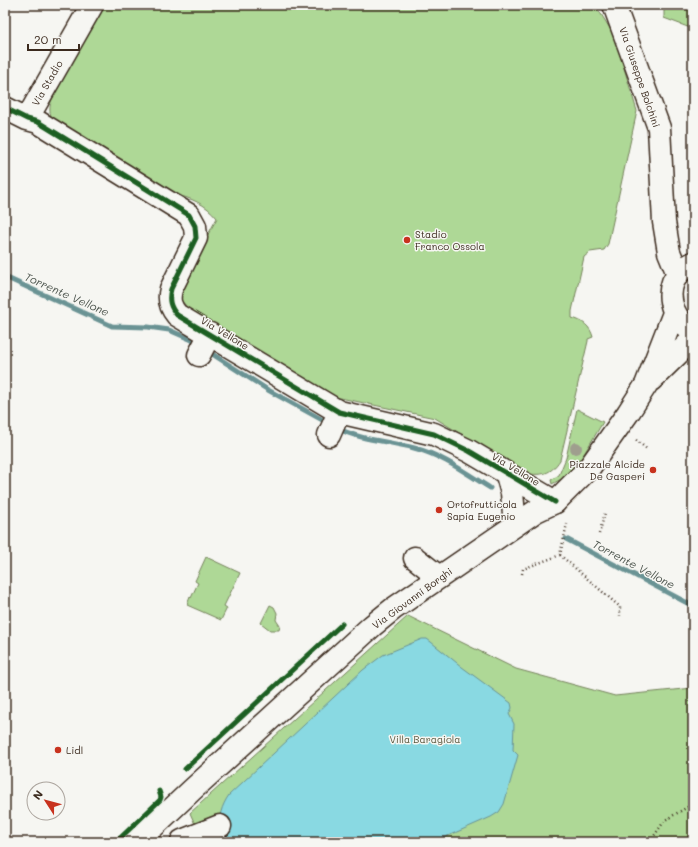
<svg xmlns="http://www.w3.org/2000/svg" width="698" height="847" font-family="Mali,sans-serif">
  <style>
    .green { fill: #aed896; stroke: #74815a }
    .water { fill: #89d9e2; stroke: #6a9394 }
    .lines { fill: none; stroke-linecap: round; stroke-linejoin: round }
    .stream { stroke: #6a9394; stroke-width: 5 }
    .minor-casing { stroke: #3b2a1e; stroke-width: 25 }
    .major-casing { stroke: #3b2a1e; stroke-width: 25 }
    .path { stroke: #3b2a1e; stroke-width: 2.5; stroke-dasharray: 1 3; stroke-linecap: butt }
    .minor { stroke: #f6f6f2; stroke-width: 22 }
    .major { stroke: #f6f6f2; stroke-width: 22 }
    .cycleway-casing { stroke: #f6f6f2; stroke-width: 8 }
    .cycleway { stroke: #1b5e20; stroke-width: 5 }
    .tree { fill: #9f9e8e }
    .poi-dot { fill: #c8321e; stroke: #f6f6f2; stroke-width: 1.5 }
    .labels { text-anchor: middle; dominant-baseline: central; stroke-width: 3; stroke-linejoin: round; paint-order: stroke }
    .street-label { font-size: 10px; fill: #3b2a1e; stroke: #f6f6f2 }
    .poi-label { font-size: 10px; fill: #3b2a1e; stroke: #f6f6f2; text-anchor: start }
    .park-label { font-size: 10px; fill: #58563c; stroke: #f6f6f2 }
    .water-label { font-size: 11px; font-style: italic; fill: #4e564f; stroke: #f6f6f2 }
  </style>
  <rect width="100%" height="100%" fill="#f6f6f2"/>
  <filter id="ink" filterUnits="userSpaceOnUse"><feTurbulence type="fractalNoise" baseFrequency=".025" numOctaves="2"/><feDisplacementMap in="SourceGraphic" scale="8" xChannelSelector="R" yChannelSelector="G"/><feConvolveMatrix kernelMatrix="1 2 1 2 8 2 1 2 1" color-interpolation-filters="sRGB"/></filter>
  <g filter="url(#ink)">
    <path class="green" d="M 103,5 L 593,5 L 601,14 L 614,35 L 637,111 L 608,244 L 604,250 L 590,252 L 584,257 L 572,311 L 572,318 C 583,321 590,326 593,337 L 588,339 L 588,341 L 560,460 C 550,475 543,475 526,474 L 435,418 L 331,396 L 195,316 L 180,299 L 180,286 L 217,218 C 206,204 191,198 173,194 L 53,121 C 49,113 49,107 52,99 Z
      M 664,5 L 693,5 L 693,29 L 664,18 Z
      M 577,409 L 603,422 L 578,464 L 567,476 L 552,484 L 551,480 L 559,475 L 566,458 Z
      M 206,557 L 240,573 L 224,606 L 227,608 L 221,620 L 187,605 L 190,597 L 191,598 L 198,583 L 195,581 Z
      M 270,605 L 274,607 L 277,613 L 276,620 L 280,626 L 279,630 L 270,630 L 261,623 Z
      M 408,616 L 516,669 L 615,696 L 693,688 L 693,842 L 203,842 L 190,813 Z"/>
    <path class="water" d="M 422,639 L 427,639 L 431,642 L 462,667 L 511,703 L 512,708 L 509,714 L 514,724 L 513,750 L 518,755 L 504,804 L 499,812 L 491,817 L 434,842 L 228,842 C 226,839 223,835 221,831 C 217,819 222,805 229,795 L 363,670 L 383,655 Z"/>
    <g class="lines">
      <path class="stream" d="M 5,277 L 112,326 L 148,327 L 169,330 L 192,340 L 198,344
        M 206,350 L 268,390 L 328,423
        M 337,428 C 360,440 388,441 414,448 C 442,455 466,473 490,488
        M 566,539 L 693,606"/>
      <g class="minor-casing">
        <path id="minor" d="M 5,108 L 27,119 L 38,122 L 189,215 L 195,226 L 196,238 L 171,289 C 168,300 170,307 177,315 L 339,412 L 434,434 L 469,451 L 555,502
          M 27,119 L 92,5
          M 199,355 L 210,334
          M 329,435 L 339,412
          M 507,475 L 512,493 L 515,525
          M 415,558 L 439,577
          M 182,841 L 220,826"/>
      </g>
      <g class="major-casing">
        <path id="major" d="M 614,5 L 659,128 L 664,222 L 669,252 L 678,274
          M 693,263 C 684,267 677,273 673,282 C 666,300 675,323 693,329
          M 651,380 L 693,339
          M 137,842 L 192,790 L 372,626 L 393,609 L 536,511 L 555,502 L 589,468 L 628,413 L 646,385 L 674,313"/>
      </g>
      <path class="path" d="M 636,440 L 648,450
        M 599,534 L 605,513
        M 560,555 L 620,607 L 620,616
        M 522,574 L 523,569 L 560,555 L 567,524
        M 650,842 L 665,820 L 693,804"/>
      <use href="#minor" class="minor"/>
      <use href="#major" class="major"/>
      <g class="cycleway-casing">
        <path id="cycleway" d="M 5,108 L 27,119 L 38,122 L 189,215 L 195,226 L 196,238 L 171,289 C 168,300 170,307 177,315 L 339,412 L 434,434 L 469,451 L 555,502
          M 185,769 L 342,624
          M 116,842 L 160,800 L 161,797 L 159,791"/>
      </g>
      <use href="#cycleway" class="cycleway"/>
    </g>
    <circle class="tree" cx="576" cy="448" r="6"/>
  </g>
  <g class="poi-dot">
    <circle cx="407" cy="240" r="4"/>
    <circle cx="653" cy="470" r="4"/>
    <circle cx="439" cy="510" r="4"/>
    <circle cx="58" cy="750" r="4"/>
  </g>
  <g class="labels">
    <g class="street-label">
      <text transform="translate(640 77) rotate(71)">Via Giuseppe Bolchini</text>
      <text transform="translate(47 83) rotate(-60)">Via Stadio</text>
      <text transform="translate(225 333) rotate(31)">Via Vellone</text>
      <text transform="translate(516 469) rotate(31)">Via Vellone</text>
      <text transform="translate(412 598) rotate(-36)">Via Giovanni Borghi</text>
    </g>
    <g class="poi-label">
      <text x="415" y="234">Stadio<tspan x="415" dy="12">Franco Ossola</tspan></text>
      <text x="645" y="464" text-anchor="end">Piazzale Alcide<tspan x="645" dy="12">De Gasperi</tspan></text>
      <text x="447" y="504">Ortofrutticola<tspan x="447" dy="12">Sapia Eugenio</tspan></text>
      <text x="66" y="750">Lidl</text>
    </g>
    <g class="park-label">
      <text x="425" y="739">Villa Baragiola</text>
    </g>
    <g class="water-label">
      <text transform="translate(67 294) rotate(24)">Torrente Vellone</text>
      <text transform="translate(634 564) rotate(28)">Torrente Vellone</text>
    </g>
  </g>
  <rect width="698" height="847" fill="none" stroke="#f6f6f2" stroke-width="20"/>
  <rect x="10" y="10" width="678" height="827" fill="none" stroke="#3b2a1e" stroke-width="1.5" filter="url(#ink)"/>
  <g transform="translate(46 801) rotate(306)"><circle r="19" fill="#f6f6f2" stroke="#aba49d"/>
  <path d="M0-3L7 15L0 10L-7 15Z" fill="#c8321e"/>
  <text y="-6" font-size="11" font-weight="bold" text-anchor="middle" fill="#3b2a1e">N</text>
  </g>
  <path d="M28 44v6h51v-6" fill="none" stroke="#3b2a1e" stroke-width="2"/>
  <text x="34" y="44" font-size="12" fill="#3b2a1e" stroke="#f6f6f2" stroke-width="3" paint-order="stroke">20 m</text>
</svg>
